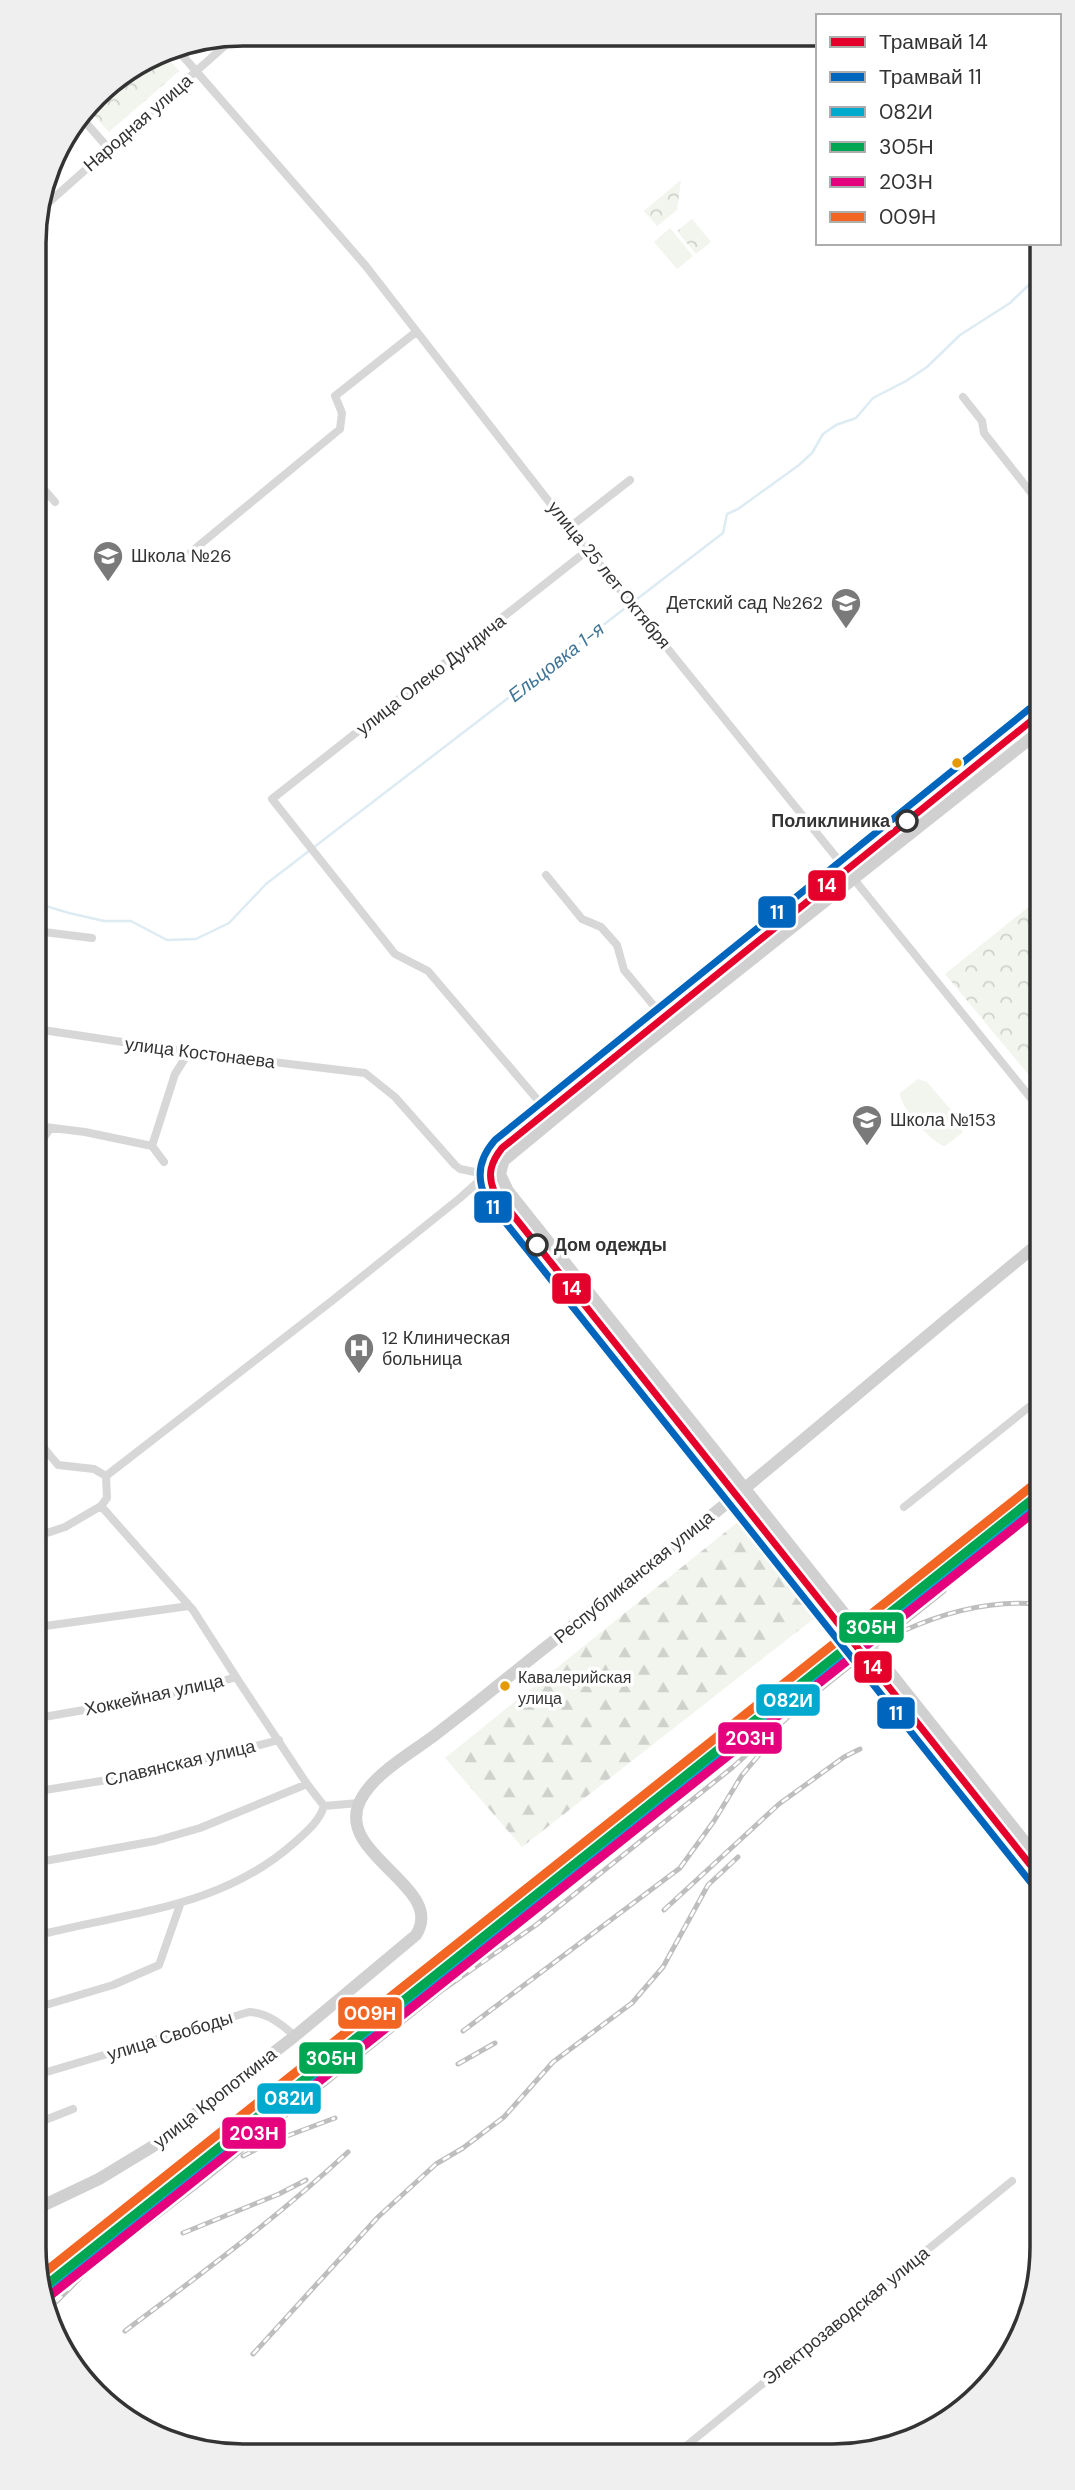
<svg xmlns="http://www.w3.org/2000/svg" width="1075" height="2490" font-family="'DM Sans',sans-serif">
  <style>
    .grass { fill: #f1f5ed }
    .forest { fill: url(#forest-firs) }
    .park { fill: url(#park-crowns) }
    .lines { fill: none; stroke-linecap: round; stroke-linejoin: round }
    .stream { stroke: #ddebf3; stroke-width: 2.5 }
    .street { stroke: #d7d7d7; stroke-width: 8 }
    .secondary { stroke: #d0d0d0; stroke-width: 12 }
    .rail-casing { stroke: #bebebe; stroke-width: 5 }
    .rail { stroke: #fff; stroke-width: 2.5; stroke-dasharray: 8; stroke-linecap: butt }
    .secondary-bridge { stroke: #d0d0d0; stroke-width: 12 }
    .rail-1-casing { stroke: #fff; stroke-width: 14 }
    .rail-2-casing { stroke: #fff; stroke-width: 14 }
    .rail-3-casing { stroke: #fff; stroke-width: 14 }
    .rail-4-casing { stroke: #fff; stroke-width: 14 }
    .rail-1 { stroke: #00a9ce; stroke-width: 9 }
    .rail-2 { stroke: #00a651; stroke-width: 9 }
    .rail-3 { stroke: #e5007d; stroke-width: 9 }
    .rail-4 { stroke: #f26522; stroke-width: 9 }
    .tram-1-casing { stroke: #fff; stroke-width: 12 }
    .tram-2-casing { stroke: #fff; stroke-width: 12 }
    .tram-1 { stroke: #e4002b; stroke-width: 7 }
    .tram-2 { stroke: #0065bd; stroke-width: 7 }
    .bus-dot { fill: #e39a05; stroke: #fff; stroke-width: 2.5 }
    .stop-dot { fill: #fff; stroke: #333; stroke-width: 3.5 }
    .labels { text-anchor: middle; dominant-baseline: central; stroke-width: 7; stroke-linejoin: round; paint-order: stroke }
    .bus-label { font-size: 16px; fill: #333; stroke: #fff; text-anchor: start }
    .street-label { font-size: 18px; fill: #333; stroke: #fff }
    .poi-label { font-size: 18px; fill: #333; stroke: #fff; text-anchor: start }
    .stop-label { font-size: 18px; font-weight: bold; fill: #333; stroke: #fff; text-anchor: end }
    .water-label { font-size: 19px; font-style: italic; fill: #3f7597; stroke: #fff }
    .rim { fill: none; stroke: #333; stroke-width: 3.5 }
    .line-badge { stroke: #fff; stroke-width: 2.5 }
    .badge-label { font-size: 19px; text-anchor: middle; font-weight: bold; fill: #fff }
  </style>
  <defs>
    <pattern id="forest-firs" width="22" height="20" patternUnits="userSpaceOnUse" patternTransform="scale(1.75)"><rect width="22" height="20" fill="#f1f5ed"/><path d="M5 1l3.5 6h-7zM16 11l3.5 6h-7z" fill="#cfd2cc"/></pattern>
    <pattern id="park-crowns" width="20" height="18" patternUnits="userSpaceOnUse" patternTransform="scale(1.75)"><rect width="20" height="18" fill="#f1f5ed"/><path d="M2 6a3 3 0 1 1 6 0M12 15a3 3 0 1 1 6 0" fill="none" stroke="#cfd2cc"/></pattern>
  </defs>
  <rect width="100%" height="100%" fill="#fff"/>
  <path class="grass" d="M 670,228 L 693,256 L 677,269 L 654,242 Z
    M 918,1079 L 927,1082 L 963,1124 L 962,1133 L 945,1146 C 932,1144 899,1106 900,1093 Z"/>
  <path class="forest" d="M 739,1521 L 817,1616 L 522,1847 L 445,1758 Z"/>
  <path class="park" d="M 161,50 L 179,71 L 109,132 L 87,108 L 104,85 Z
    M 681,180 L 677,210 L 657,226 L 644,211 Z
    M 692,219 L 711,242 L 696,254 L 677,231 Z
    M 1037,900 L 1038,1086 L 945,974 Z"/>
  <g class="lines">
    <path class="stream" d="M 36,903 L 69,913 L 104,921 L 131,921 L 167,940 L 196,939 L 229,923 L 266,884 L 723,533 L 727,514 L 738,509 L 799,465 L 812,453 L 823,434 L 836,425 L 856,418 L 873,398 L 906,381 L 927,367 L 960,335 L 1010,303 L 1035,279"/>
    <path class="street" d="M 175,47 L 365,265 L 550,503 L 1038,1107
      M 80,116 L 109,149
      M 38,212 L 238,34
      M 963,397 L 982,421 L 984,433 L 1036,499
      M 35,479 L 55,502
      M 570,527 L 630,480
      M 191,552 L 340,429 L 342,413 L 335,396 L 416,332
      M 546,875 L 582,919 L 601,927 L 617,945 L 624,970 L 659,1012
      M 36,931 L 92,938
      M 36,1029 L 189,1052 L 365,1073 L 395,1097 L 455,1165 L 460,1169 L 480,1173
      M 542,1105 L 428,971 L 395,954 L 272,799 L 588,550
      M 37,1126 L 85,1132 L 152,1146
      M 152,1146 L 175,1074 L 189,1052
      M 152,1146 L 164,1162
      M 37,1147 L 50,1129
      M 38,1441 L 58,1465 L 94,1469 L 106,1476 L 107,1498 L 101,1506 L 193,1610 L 236,1677
      M 106,1476 L 333,1300 L 460,1198 L 480,1180
      M 904,1507 L 1039,1399
      M 38,1536 L 65,1527 L 101,1506
      M 38,1627 L 189,1606
      M 38,1718 L 187,1692 L 236,1677 L 307,1784
      M 39,1791 L 156,1772 L 279,1740
      M 39,1862 L 155,1841 L 200,1828 L 307,1784 L 324,1806
      M 39,1935 C 129,1912 221,1908 294,1843 C 305,1833 320,1821 324,1806 L 359,1803
      M 39,2007 L 113,1985 L 159,1965 L 180,1905
      M 40,2074 L 249,2012 C 268,2013 281,2024 295,2036
      M 40,2122 L 73,2109
      M 680,2451 L 1012,2181"/>
    <path class="secondary" d="M 504,1159 L 500,1174 L 508,1191 L 843,1612
      M 480,1180 L 634,1053 L 1036,734
      M 831,1621 L 489,1198 C 477,1179 480,1164 492,1145 L 1036,712
      M 885,1666 L 1040,1861
      M 874,1676 L 1040,1888
      M 40,2207 L 99,2179 L 155,2145 L 295,2036 L 416,1935 C 447,1887 334,1855 360,1801 C 374,1773 410,1754 435,1735 C 464,1713 493,1690 522,1666 C 592,1610 663,1555 733,1498 C 835,1414 936,1327 1038,1244"/>
    <g class="rail-casing">
      <path id="rail" d="M 903,1631 C 945,1612 992,1600 1039,1604
        M 664,1910 L 779,1804 L 844,1757 L 860,1749
        M 463,2031 L 680,1868 L 714,1821 L 742,1775 L 759,1755
        M 458,2064 L 495,2043
        M 243,2156 L 271,2142 L 335,2118
        M 183,2233 L 279,2194 L 306,2180
        M 45,2313 L 90,2268 L 202,2182 L 441,1991 L 536,1925 L 733,1767 L 807,1700 L 944,1591
        M 125,2331 C 201,2274 278,2217 348,2152
        M 253,2354 L 378,2217 L 436,2164 L 463,2148 L 504,2117 L 553,2062 L 632,2003 L 663,1967 L 708,1885 L 738,1857"/>
    </g>
    <use href="#rail" class="rail"/>
    <path class="secondary-bridge" d="M 843,1612 L 885,1666
      M 831,1621 L 874,1676"/>
    <g class="rail-1-casing">
      <path id="rail-1" d="M 40,2298 L 893,1616 L 1039,1503"/>
    </g>
    <g class="rail-2-casing">
      <path id="rail-2" d="M 40,2290 L 1039,1494"/>
    </g>
    <g class="rail-3-casing">
      <path id="rail-3" d="M 47,2298 L 1039,1508"/>
    </g>
    <g class="rail-4-casing">
      <path id="rail-4" d="M 40,2276 L 1032,1486"/>
    </g>
    <use href="#rail-1" class="rail-1"/>
    <use href="#rail-2" class="rail-2"/>
    <use href="#rail-3" class="rail-3"/>
    <use href="#rail-4" class="rail-4"/>
    <g class="tram-1-casing">
      <path id="tram-1" d="M 1036,717 L 502,1148 C 491,1162 487,1174 494,1191 L 1040,1877"/>
    </g>
    <g class="tram-2-casing">
      <path id="tram-2" d="M 1029,709 L 495,1140 C 480,1157 475,1176 486,1198 L 1032,1884"/>
    </g>
    <use href="#tram-1" class="tram-1"/>
    <use href="#tram-2" class="tram-2"/>
  </g>
  <defs>
    <g id="school-pin" transform="scale(1.575)"><path d="M0 17L-7.5 6A9.5 9.5 0 1 1 7.5 6Z" fill="#7a7a7a" stroke="#fff"/><path d="M0-5L7-2L0 1L-7-2ZM-4 1L0 2.5L4 1V4Q0 6-4 4Z" fill="#fff"/></g>
    <g id="hospital-pin" transform="scale(1.575)"><path d="M0 17L-7.5 6A9.5 9.5 0 1 1 7.5 6Z" fill="#7a7a7a" stroke="#fff"/><path d="M-5-5h3v3.5h4V-5h3V5h-3V1.5h-4V5h-3Z" fill="#fff"/></g>
  </defs>
  <g fill-rule="evenodd">
    <use href="#school-pin" x="108" y="556"/>
    <use href="#school-pin" x="846" y="603"/>
    <use href="#school-pin" x="867" y="1120"/>
    <use href="#hospital-pin" x="359" y="1348"/>
  </g>
  <g class="bus-dot">
    <circle cx="957" cy="763" r="6"/>
    <circle cx="505" cy="1686" r="6"/>
  </g>
  <g class="stop-dot">
    <circle cx="907" cy="821" r="10"/>
    <circle cx="537" cy="1245" r="10"/>
  </g>
  <g class="labels">
    <g class="bus-label">
      <text x="518" y="1677">Кавалерийская<tspan x="518" dy="21">улица</tspan></text>
    </g>
    <g class="street-label">
      <text transform="translate(138 123) rotate(-41)">Народная улица</text>
      <text transform="translate(609 575) rotate(51)">улица 25 лет Октября</text>
      <text transform="translate(431 675) rotate(-38)">улица Олеко Дундича</text>
      <text transform="translate(200 1053) rotate(7)">улица Костонаева</text>
      <text transform="translate(634 1577) rotate(-39)">Республиканская улица</text>
      <text transform="translate(154 1695) rotate(-12)">Хоккейная улица</text>
      <text transform="translate(180 1763) rotate(-13)">Славянская улица</text>
      <text transform="translate(170 2036) rotate(-17)">улица Свободы</text>
      <text transform="translate(215 2098) rotate(-38)">улица Кропоткина</text>
      <text transform="translate(846 2316) rotate(-39)">Электрозаводская улица</text>
    </g>
    <g class="poi-label">
      <text x="131" y="556">Школа №26</text>
      <text x="823" y="603" text-anchor="end">Детский сад №262</text>
      <text x="890" y="1120">Школа №153</text>
      <text x="382" y="1338">12 Клиническая<tspan x="382" dy="21">больница</tspan></text>
    </g>
    <g class="stop-label">
      <text x="890" y="821">Поликлиника</text>
      <text x="554" y="1245" text-anchor="start">Дом одежды</text>
    </g>
    <g class="water-label">
      <text transform="translate(556 662) rotate(-38)">Ельцовка 1-я</text>
    </g>
  </g>
  <path d="M0 0H1075V2490H0ZM243 46H833A197 197 0 0 1 1030 243V2247A197 197 0 0 1 833 2444H243A197 197 0 0 1 46 2247V243A197 197 0 0 1 243 46Z" fill="#efefef" fill-rule="evenodd"/>
  <path class="rim" d="M243 46H833A197 197 0 0 1 1030 243V2247A197 197 0 0 1 833 2444H243A197 197 0 0 1 46 2247V243A197 197 0 0 1 243 46Z"/>
  <g class="line-badge">
    <rect x="807" y="869" width="40" height="33" rx="7" fill="#e4002b"/>
    <rect x="757" y="895" width="40" height="34" rx="7" fill="#0065bd"/>
    <rect x="473" y="1190" width="40" height="34" rx="7" fill="#0065bd"/>
    <rect x="551" y="1272" width="41" height="33" rx="7" fill="#e4002b"/>
    <rect x="838" y="1611" width="67" height="33" rx="7" fill="#00a651"/>
    <rect x="853" y="1650" width="40" height="34" rx="7" fill="#e4002b"/>
    <rect x="755" y="1683" width="66" height="34" rx="7" fill="#00a9ce"/>
    <rect x="876" y="1696" width="40" height="34" rx="7" fill="#0065bd"/>
    <rect x="717" y="1721" width="66" height="34" rx="7" fill="#e5007d"/>
    <rect x="337" y="1996" width="66" height="34" rx="7" fill="#f26522"/>
    <rect x="298" y="2041" width="66" height="34" rx="7" fill="#00a651"/>
    <rect x="256" y="2082" width="66" height="33" rx="7" fill="#00a9ce"/>
    <rect x="221" y="2116" width="66" height="34" rx="7" fill="#e5007d"/>
  </g>
  <g class="badge-label">
    <text x="827" y="892">14</text>
    <text x="777" y="919">11</text>
    <text x="493" y="1214">11</text>
    <text x="572" y="1295">14</text>
    <text x="871" y="1634">305Н</text>
    <text x="873" y="1674">14</text>
    <text x="788" y="1707">082И</text>
    <text x="896" y="1720">11</text>
    <text x="750" y="1745">203Н</text>
    <text x="370" y="2020">009Н</text>
    <text x="331" y="2065">305Н</text>
    <text x="289" y="2105">082И</text>
    <text x="254" y="2140">203Н</text>
  </g>
  <rect x="816" y="14" width="245" height="231" fill="#ffffff" stroke="#adadad" stroke-width="2"/>
  <rect x="830" y="37" width="35" height="10" fill="#e4002b" stroke="#adadad" stroke-width="2"/>
  <text x="879" y="49" font-size="21" fill="#333333">Трамвай 14</text>
  <rect x="830" y="72" width="35" height="10" fill="#0065bd" stroke="#adadad" stroke-width="2"/>
  <text x="879" y="84" font-size="21" fill="#333333">Трамвай 11</text>
  <rect x="830" y="107" width="35" height="10" fill="#00a9ce" stroke="#adadad" stroke-width="2"/>
  <text x="879" y="119" font-size="21" fill="#333333">082И</text>
  <rect x="830" y="142" width="35" height="10" fill="#00a651" stroke="#adadad" stroke-width="2"/>
  <text x="879" y="154" font-size="21" fill="#333333">305Н</text>
  <rect x="830" y="177" width="35" height="10" fill="#e5007d" stroke="#adadad" stroke-width="2"/>
  <text x="879" y="189" font-size="21" fill="#333333">203Н</text>
  <rect x="830" y="212" width="35" height="10" fill="#f26522" stroke="#adadad" stroke-width="2"/>
  <text x="879" y="224" font-size="21" fill="#333333">009Н</text>
</svg>
